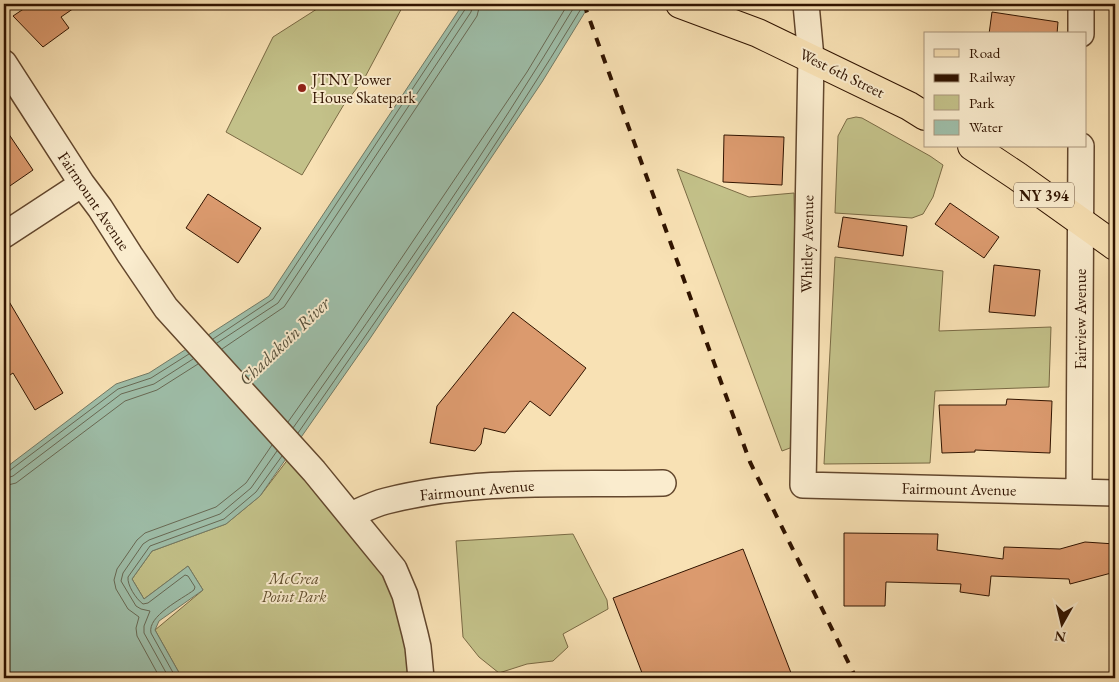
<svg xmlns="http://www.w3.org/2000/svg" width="1119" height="682" font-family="'EB Garamond',serif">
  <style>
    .green { fill: #c3c189; stroke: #7a6a44 }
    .water { fill: #9ebea9; stroke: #727a65 }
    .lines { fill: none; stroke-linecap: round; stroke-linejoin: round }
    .shore { stroke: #686954; stroke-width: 1 }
    .building { fill: #db9a6e; stroke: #311400 }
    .minor-casing { stroke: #63472d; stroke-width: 28 }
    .primary-casing { stroke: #311400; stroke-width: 30 }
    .minor { stroke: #faecce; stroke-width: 25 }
    .primary { stroke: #f8e1b4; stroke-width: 28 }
    .rail { stroke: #311400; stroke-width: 4; stroke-dasharray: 9 9; stroke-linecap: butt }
    .poi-dot { fill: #8f2418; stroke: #faecce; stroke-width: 2 }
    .labels { text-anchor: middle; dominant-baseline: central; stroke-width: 4; stroke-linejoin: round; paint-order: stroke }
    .shield { fill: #faecce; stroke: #6d553e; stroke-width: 1 }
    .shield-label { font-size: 15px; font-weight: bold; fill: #311400 }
    .street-label { font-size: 16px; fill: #311400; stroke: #faecce }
    .poi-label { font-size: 16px; fill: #311400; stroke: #faecce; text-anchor: start }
    .park-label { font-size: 16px; font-style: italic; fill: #645130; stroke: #faecce }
    .water-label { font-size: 18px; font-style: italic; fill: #57503b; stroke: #faecce }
  </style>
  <rect width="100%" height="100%" fill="#f8e1b4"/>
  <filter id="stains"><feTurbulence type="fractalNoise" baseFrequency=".004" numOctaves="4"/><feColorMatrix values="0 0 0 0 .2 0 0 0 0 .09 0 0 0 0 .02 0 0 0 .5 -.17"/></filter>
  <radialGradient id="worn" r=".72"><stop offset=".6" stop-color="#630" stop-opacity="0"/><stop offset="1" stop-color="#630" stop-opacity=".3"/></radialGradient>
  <path class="green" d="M 322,4 L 404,4 L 364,79 L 343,106 L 302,175 L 226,132 L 273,37 L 320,7 Z
    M 856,117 L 862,118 L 930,156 L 943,165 L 933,197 L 923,214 L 912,218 L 835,213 L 838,136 L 847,119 Z
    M 677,169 L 749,197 L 794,193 L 798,445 L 782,451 Z
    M 835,257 L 943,271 L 939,331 L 1051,327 L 1049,387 L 935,391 L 930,463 L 824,464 Z
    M 295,450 L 394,569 L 421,678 L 182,678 L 155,630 L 203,590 L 188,566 L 144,599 L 132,579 L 152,551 L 226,524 L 260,496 Z
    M 573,534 L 607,600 L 608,609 L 563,634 L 568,647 L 553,661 L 527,664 L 499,673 L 479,657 L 463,637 L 456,541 Z"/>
  <path class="water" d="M 463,4 L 590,4 L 542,82 L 369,340 L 260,496 L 226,524 L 152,551 L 132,579 L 144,599 L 188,566 L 203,590 L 159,621 L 155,630 L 182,678 L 4,678 L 4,469 L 116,384 L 149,373 L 269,296 Z"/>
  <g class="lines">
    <path class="shore" d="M 213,339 L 273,299 L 466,8 L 466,4
      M 217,343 L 278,303 L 471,12 L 473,4
      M 222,349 L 284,307 L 477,16 L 480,4
      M 288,422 L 353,330 L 527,72 L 568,4
      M 293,428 C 391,289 489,149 576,4
      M 298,433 C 396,292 495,151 584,4
      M 4,472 L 9,471 L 118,389 L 151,378 L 189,354
      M 4,479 L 13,476 L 121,394 L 154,384 L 193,359
      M 4,486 L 16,483 L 125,401 L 157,390 L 198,364
      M 160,678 L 137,636 L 136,628 L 139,617 L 128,609 L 116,589 L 114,580 L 117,569 L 137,540 L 145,533 L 216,507 L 246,483 L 272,445
      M 169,678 L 144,633 L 144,626 L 150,611 L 141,609 L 136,606 L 121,581 L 123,573 L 143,544 L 149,540 L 220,514 L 251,488 L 277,451
      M 176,678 L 151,633 C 147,616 182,599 194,590 L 195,587 L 188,576 L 185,575 L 148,603 L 143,604 C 136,599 127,585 128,577 L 150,546 L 224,519 L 256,492 L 282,456"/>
  </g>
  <path class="building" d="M 31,4 L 80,4 L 61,17 L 69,28 L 43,47 L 13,16 Z
    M 992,12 L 1058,22 L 1057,34 L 989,34 Z
    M 4,127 L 33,170 L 4,190 Z
    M 724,135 L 784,137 L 782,185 L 723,182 Z
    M 208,194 L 261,228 L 238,263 L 186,228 Z
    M 950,203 L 999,237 L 984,258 L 935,224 Z
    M 843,217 L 907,226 L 903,256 L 838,247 Z
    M 994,265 L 1040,270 L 1035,316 L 989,312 Z
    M 4,293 L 63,393 L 35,410 L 13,373 L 4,379 Z
    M 513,312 L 586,368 L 550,416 L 530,401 L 505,433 L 484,428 L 481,444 L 475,451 L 430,443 L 437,406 Z
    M 1007,399 L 1052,401 L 1050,453 L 975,450 L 975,452 L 942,453 L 939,405 L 1006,405 Z
    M 844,533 L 938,534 L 937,550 L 1003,559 L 1004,547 L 1060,549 L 1085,542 L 1115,544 L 1115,572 L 1070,584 L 1069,579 L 991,576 L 989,596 L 960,592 L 961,584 L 886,582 L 885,606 L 844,606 Z
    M 743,549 L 793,678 L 644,678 L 613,598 Z"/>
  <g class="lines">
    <g class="minor-casing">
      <path id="minor" d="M 806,4 L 811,58 L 803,485 L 1115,493
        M 1081,4 L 1081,34
        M 4,63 L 82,184 L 100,208 L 130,255 L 166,308 L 314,471 L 394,569 L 405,595 L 415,634 L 418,647 L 421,678
        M 4,235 L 82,184
        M 1079,492 L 1081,146
        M 351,515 C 362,510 374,504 386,501 C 477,478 570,485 663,483"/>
    </g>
    <g class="primary-casing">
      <path id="primary" d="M 680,4 L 758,33 L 909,106 L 925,116
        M 972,146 L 1017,176 L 1115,246"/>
    </g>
    <use href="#minor" class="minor"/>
    <use href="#primary" class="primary"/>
    <path class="rail" d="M 584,4 L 750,462 L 856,678"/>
  </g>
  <circle class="poi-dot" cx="302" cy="88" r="5"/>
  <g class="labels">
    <rect class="shield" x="1014" y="182.5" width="60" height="25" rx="4"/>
    <g class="shield-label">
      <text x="1044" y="195">NY 394</text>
    </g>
    <g class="street-label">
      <text transform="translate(842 73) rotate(26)">West 6th Street</text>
      <text transform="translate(94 201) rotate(56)">Fairmount Avenue</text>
      <text transform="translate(807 244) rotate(-89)">Whitley Avenue</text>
      <text transform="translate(1080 319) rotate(-90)">Fairview Avenue</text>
      <text transform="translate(959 489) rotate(1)">Fairmount Avenue</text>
      <text transform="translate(477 490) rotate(-5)">Fairmount Avenue</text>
    </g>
    <g class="poi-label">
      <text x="312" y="79">JTNY Power<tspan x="312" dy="18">House Skatepark</tspan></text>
    </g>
    <g class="park-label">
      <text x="294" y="578">McCrea<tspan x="294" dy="18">Point Park</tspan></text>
    </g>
    <g class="water-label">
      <text transform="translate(284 341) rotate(-44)">Chadakoin River</text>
    </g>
  </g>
  <rect width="1119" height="682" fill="none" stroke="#f8e1b4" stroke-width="20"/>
  <rect x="5" y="5" width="1109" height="672" fill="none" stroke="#311400" stroke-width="2.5"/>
  <rect x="10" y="10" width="1099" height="662" fill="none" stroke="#311400"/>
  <rect x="924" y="32" width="162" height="115" fill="#faecce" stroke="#aa967c"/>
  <rect x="934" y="49" width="25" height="8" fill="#f8e1b4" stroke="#aa967c"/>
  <text x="969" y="58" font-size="15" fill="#311400">Road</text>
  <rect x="934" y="74" width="25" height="8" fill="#311400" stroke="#aa967c"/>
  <text x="969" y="82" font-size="15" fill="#311400">Railway</text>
  <rect x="934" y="95" width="25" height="15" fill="#c3c189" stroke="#aa967c"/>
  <text x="969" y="108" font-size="15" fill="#311400">Park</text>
  <rect x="934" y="120" width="25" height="15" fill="#9ebea9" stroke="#aa967c"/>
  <text x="969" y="132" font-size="15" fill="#311400">Water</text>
  <g transform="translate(1062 624) rotate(188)" stroke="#faecce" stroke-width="4" paint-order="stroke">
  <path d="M0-4L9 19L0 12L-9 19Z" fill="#311400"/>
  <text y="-8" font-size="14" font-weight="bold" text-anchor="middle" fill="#311400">N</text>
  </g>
  <rect width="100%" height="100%" filter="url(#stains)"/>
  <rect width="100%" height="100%" fill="url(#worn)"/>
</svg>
